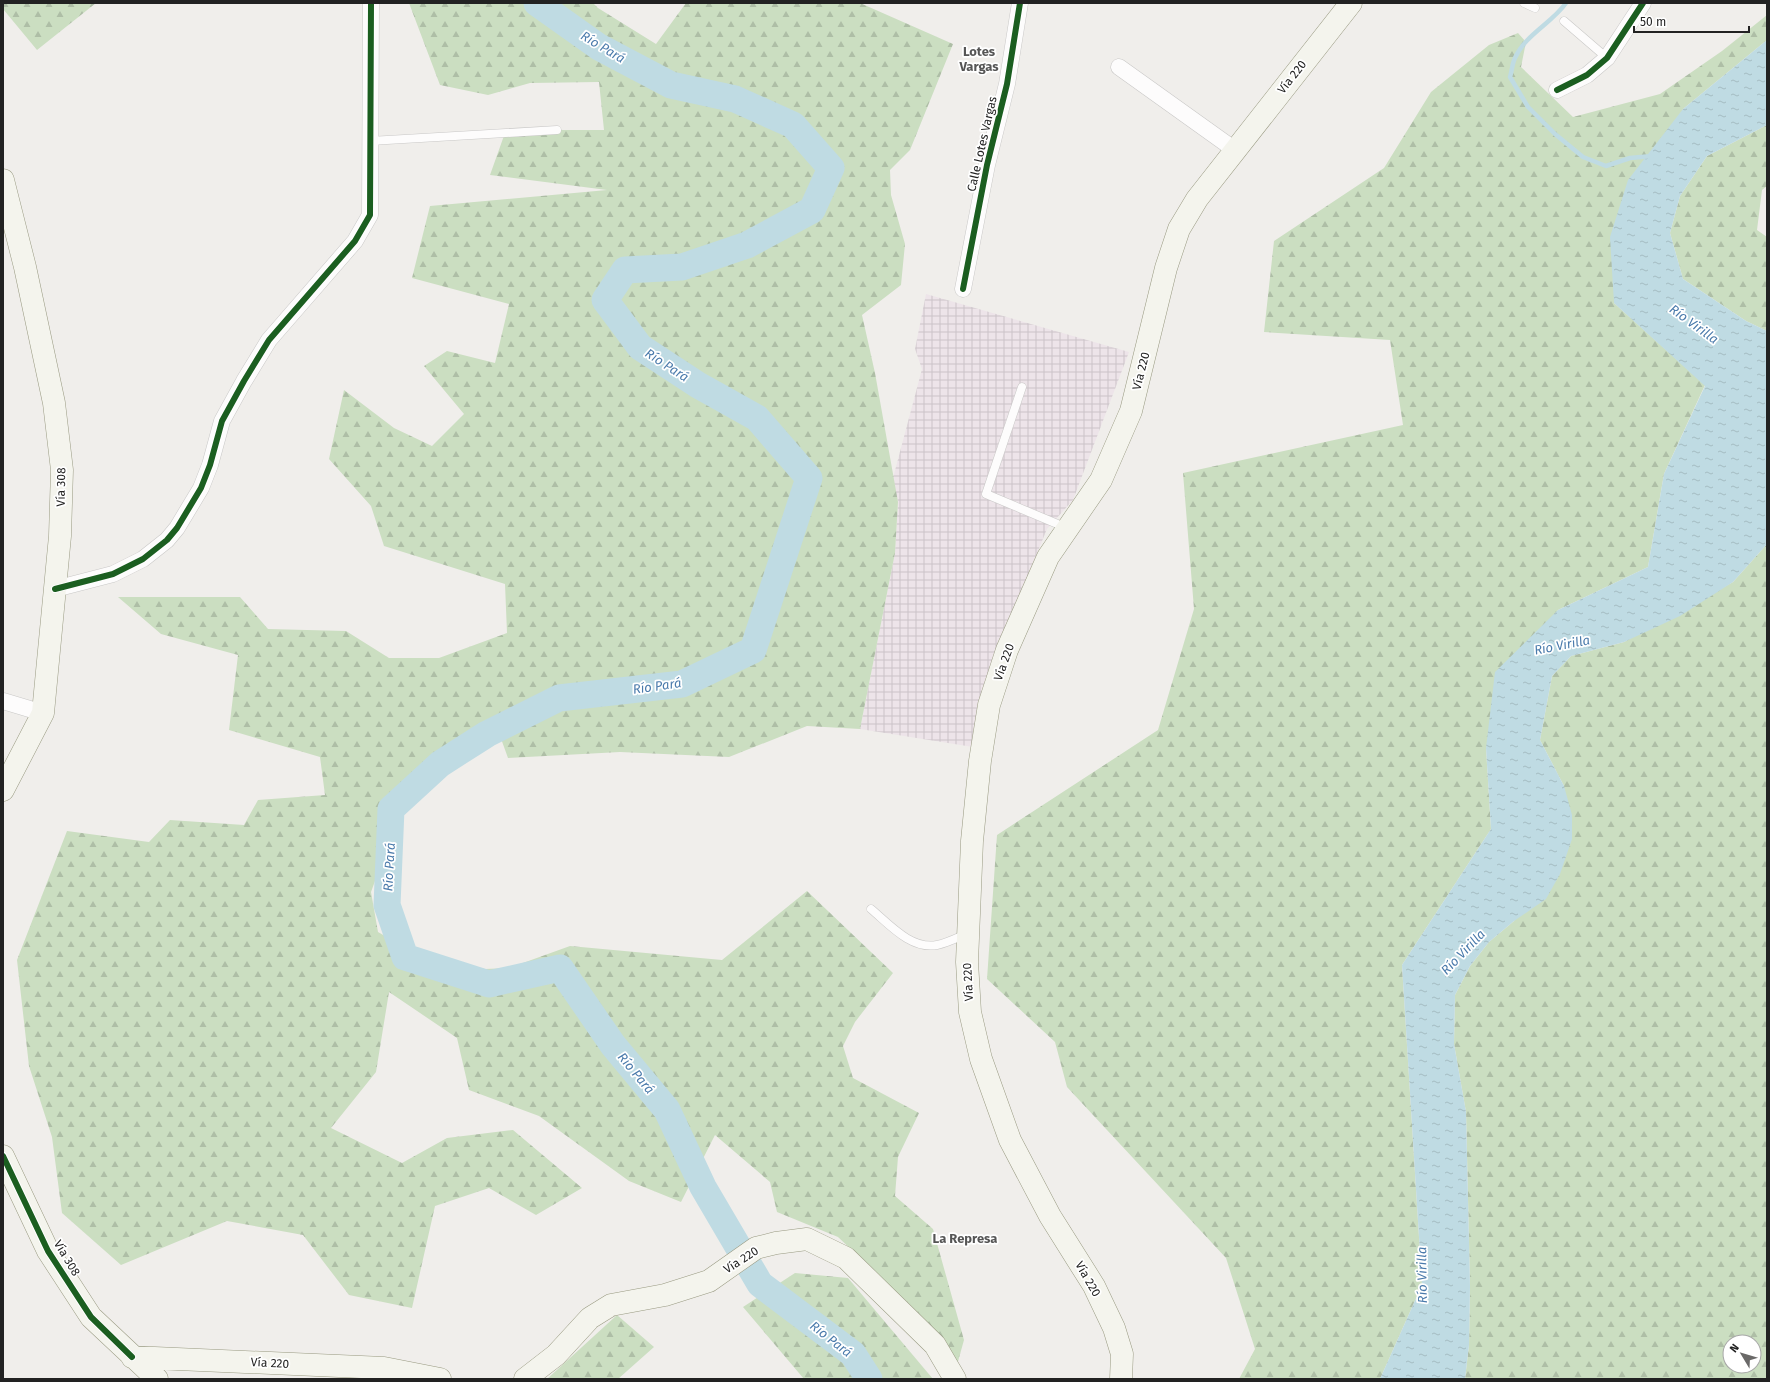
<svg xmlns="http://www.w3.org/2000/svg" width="1770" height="1382" font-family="'Fira Sans',sans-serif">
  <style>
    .industrial { fill: url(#industrial-grid) }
    .forest { fill: url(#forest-firs); fill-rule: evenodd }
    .water { fill: url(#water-ripples) }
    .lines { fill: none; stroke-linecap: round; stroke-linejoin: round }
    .stream { stroke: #bfdbe3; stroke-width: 4.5 }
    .river { stroke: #bfdbe3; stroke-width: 27 }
    .lane-casing { stroke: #c9c8c7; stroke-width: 9 }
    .street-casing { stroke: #c9c8c7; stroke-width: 17 }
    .secondary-casing { stroke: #999a82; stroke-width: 23 }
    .lane { stroke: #fdfcfc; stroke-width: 8 }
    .street { stroke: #fdfcfc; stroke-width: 16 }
    .secondary { stroke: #f4f4ed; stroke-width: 22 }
    .cycleway-casing { stroke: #fff; stroke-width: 8 }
    .cycleway { stroke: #1b5e20; stroke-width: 6 }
    .labels { text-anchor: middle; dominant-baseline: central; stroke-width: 3.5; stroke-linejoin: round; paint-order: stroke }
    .street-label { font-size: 12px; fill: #222; stroke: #fff }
    .water-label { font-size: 13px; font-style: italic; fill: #4a7aab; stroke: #fff }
    .neighbourhood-label { font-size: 13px; font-weight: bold; fill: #555; stroke: #fff }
  </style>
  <defs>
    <pattern id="industrial-grid" width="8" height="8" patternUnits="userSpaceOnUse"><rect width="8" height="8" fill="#ede4e9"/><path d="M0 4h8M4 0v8" fill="none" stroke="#cbc3c8"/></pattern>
    <pattern id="forest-firs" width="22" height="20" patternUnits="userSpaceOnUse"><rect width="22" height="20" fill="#cbdec1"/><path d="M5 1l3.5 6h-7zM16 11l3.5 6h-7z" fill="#aebea6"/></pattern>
    <pattern id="water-ripples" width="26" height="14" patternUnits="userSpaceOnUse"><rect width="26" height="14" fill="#bfdbe3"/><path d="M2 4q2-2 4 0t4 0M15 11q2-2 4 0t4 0" fill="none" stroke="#a4bcc2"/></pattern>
  </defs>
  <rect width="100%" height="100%" fill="#f0eeeb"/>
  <path class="industrial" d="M 926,294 L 1129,352 L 1073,500 L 1047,529 L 1024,585 L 973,747 L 860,729 L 895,553 L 898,502 L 893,478 L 922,369 L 915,349 Z"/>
  <path class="forest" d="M 3,3 L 96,3 L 37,50 L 3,9 Z
    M 409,3 L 593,3 L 598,8 L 656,44 L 686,3 L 860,3 L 953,44 L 910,150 L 890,170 L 891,195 L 905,244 L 901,285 L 862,315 L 875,373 L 898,502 L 895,553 L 860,729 L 807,726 L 729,757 L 620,752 L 508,758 L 495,722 L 402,807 L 371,892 L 378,932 L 414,953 L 485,969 L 509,968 L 570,946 L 722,960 L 807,891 L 893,973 L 855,1022 L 843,1046 L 853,1078 L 919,1113 L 898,1157 L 895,1196 L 933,1229 L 964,1340 L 957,1365 L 907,1302 L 838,1237 L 777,1212 L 770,1182 L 715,1135 L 681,1202 L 629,1181 L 539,1116 L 469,1090 L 457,1038 L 389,992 L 376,1072 L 331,1128 L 402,1163 L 447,1138 L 513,1130 L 582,1188 L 536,1215 L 489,1188 L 435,1206 L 412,1308 L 349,1295 L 303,1235 L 227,1221 L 121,1265 L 62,1213 L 52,1137 L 29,1066 L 17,960 L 67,831 L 149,842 L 170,820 L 244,825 L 258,800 L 325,795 L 320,757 L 229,730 L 238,655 L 161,634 L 118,597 L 240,597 L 268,629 L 346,631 L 389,658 L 439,658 L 507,633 L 505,584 L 384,546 L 371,506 L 329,459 L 344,390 L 394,428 L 432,446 L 464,414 L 424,366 L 447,351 L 495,363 L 509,304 L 412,278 L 430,206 L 607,190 L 490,175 L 506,130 L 604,130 L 599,82 L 530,83 L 488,95 L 440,85 Z
    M 1767,15 L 1767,40 L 1683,109 L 1614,303 L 1705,385 L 1664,474 L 1648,567 L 1558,610 L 1486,748 L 1491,829 L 1402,965 L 1422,1285 L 1380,1379 L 1239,1379 L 1255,1349 L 1226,1258 L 1067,1087 L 1055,1042 L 987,979 L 997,835 L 1158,730 L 1194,609 L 1183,473 L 1403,425 L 1390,340 L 1264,332 L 1274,241 L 1384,168 L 1431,92 L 1489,45 L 1518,33 L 1526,42 L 1521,67 L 1573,117 L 1660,94 L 1722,51 Z
    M 1767,125 L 1767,186 L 1762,190 L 1757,230 L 1767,237 L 1767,331 L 1746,321 L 1683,279 L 1670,233 L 1680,196 L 1707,156 Z
    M 1767,544 L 1767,1379 L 1465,1379 L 1469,1345 L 1470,1286 L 1466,1112 L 1454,1044 L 1455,995 L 1470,966 L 1489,942 L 1514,921 L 1564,786 L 1540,740 L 1552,676 L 1571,656 L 1624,642 L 1733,582 ZM 1730,1342 L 1754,1342 L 1754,1366 L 1730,1366 Z
    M 795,1273 L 848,1278 L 933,1379 L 804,1379 L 743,1307 Z
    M 617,1315 L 654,1347 L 618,1379 L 547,1379 Z"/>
  <path class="water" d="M 1767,40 L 1767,125 L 1707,156 L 1680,196 L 1670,233 L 1683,279 L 1746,321 L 1767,331 L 1767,544 L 1733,582 L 1680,616 L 1624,642 L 1571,656 L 1552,676 L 1540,740 L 1564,786 L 1572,815 L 1572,839 L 1560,874 L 1546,899 L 1514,921 L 1489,942 L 1470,966 L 1455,995 L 1454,1044 L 1466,1112 L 1470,1286 L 1469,1345 L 1465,1379 L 1380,1379 L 1422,1285 L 1402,965 L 1491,829 L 1486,748 L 1495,672 L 1558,610 L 1648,567 L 1664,474 L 1705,386 L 1614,303 L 1610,237 L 1628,180 L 1683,109 Z"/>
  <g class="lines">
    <path class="stream" d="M 1566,3 C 1552,23 1525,35 1515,58 C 1512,64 1512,71 1510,77 L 1528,107 L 1555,134 L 1583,157 L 1606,166 L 1630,158 L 1652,156"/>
    <path class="river" d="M 537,3 L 599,47 L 671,85 L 735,99 L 793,125 L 831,168 L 812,210 L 747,245 L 682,267 L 625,270 L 605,300 L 640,347 L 698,385 L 757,418 L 809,478 L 753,650 L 682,684 L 559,698 L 487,734 L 440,764 L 391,809 L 387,905 L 405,957 L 489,984 L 560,968 L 613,1045 L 667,1110 L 703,1187 L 760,1284 L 853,1354 L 869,1379"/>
    <g class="lane-casing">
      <path id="lane" d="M 1524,3 L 1535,8
        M 1564,21 L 1607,58
        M 370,141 L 557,130
        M 1022,387 L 986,494 L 1067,528
        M 871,909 C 889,924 911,950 937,945 C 947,943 957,938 966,934"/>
    </g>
    <g class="street-casing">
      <path id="street" d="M 1119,67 L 1235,150
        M 1557,90 L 1587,75 L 1607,58 L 1643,3
        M 963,289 L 987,165 L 1007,84 L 1020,3
        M 55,589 L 113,574 L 143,559 L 167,540 L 177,528 L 201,488 L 210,465 L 222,421 L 244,381 L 269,340 L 355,241 L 370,215 L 371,3
        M 3,701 L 43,713"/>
    </g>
    <g class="secondary-casing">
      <path id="secondary" d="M 3,180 L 25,267 L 54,403 L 62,470 L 60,536 L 43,713 L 3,790
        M 3,1156 L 48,1251 L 91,1317 L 157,1379
        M 132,1357 L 384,1368 L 440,1379
        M 525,1379 L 556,1355 L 590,1318 L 611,1305 L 665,1295 L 709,1281 L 756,1248 L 776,1243 L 807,1239 L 846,1258 L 935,1345 L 955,1379
        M 1121,1379 L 1122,1354 L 1114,1328 L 1094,1286 L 1050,1216 L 1010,1140 L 981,1059 L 970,1012 L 967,962 L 972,841 L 980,761 L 989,705 L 1007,650 L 1048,557 L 1101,480 L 1131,411 L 1166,268 L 1179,229 L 1197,199 L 1351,3"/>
    </g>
    <use href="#lane" class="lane"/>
    <use href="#street" class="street"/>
    <use href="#secondary" class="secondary"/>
    <g class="cycleway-casing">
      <path id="cycleway" d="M 1557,90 L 1587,75 L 1607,58 L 1643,3
        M 963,289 L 987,165 L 1007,84 L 1020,3
        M 55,589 L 113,574 L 143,559 L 167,540 L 177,528 L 201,488 L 210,465 L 222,421 L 244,381 L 269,340 L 355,241 L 370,215 L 371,3
        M 3,1156 L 48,1251 L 91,1317 L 132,1357"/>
    </g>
    <use href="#cycleway" class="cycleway"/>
  </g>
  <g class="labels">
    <g class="street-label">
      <text transform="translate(1292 77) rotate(-52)">Vía 220</text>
      <text transform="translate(982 144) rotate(-77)">Calle Lotes Vargas</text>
      <text transform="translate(1141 371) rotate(-76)">Vía 220</text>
      <text transform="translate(61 487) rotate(-89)">Vía 308</text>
      <text transform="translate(1004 662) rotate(-70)">Vía 220</text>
      <text transform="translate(968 982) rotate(-93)">Vía 220</text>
      <text transform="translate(67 1258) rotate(59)">Vía 308</text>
      <text transform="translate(741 1260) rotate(-33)">Vía 220</text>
      <text transform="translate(1088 1279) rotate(60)">Vía 220</text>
      <text transform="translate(270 1363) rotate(3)">Vía 220</text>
    </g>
    <g class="water-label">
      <text transform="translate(603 47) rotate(31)">Río Pará</text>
      <text transform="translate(1694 324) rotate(36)">Río Virilla</text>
      <text transform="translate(667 365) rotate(33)">Río Pará</text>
      <text transform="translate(1562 645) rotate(-11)">Río Virilla</text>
      <text transform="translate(657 686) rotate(-8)">Río Pará</text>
      <text transform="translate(389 867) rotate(-87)">Río Pará</text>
      <text transform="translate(1463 952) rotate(-46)">Río Virilla</text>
      <text transform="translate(636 1073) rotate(50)">Río Pará</text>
      <text transform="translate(1422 1275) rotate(-91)">Río Virilla</text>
      <text transform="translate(831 1339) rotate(38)">Río Pará</text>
    </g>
    <g class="neighbourhood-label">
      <text x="979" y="51">Lotes<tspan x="979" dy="15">Vargas</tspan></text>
      <text x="965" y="1238">La Represa</text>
    </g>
  </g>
  <rect width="1770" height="1382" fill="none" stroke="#222222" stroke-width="8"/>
  <g transform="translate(1742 1354) rotate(308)"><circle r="19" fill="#ffffff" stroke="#a7a7a7"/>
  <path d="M0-3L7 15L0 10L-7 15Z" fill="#6a6968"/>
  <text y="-6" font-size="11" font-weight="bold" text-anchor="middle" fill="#222222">N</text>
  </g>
  <path d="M1634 26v6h115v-6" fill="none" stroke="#222222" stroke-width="2"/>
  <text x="1640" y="26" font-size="12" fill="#222222" stroke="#ffffff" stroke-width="3" paint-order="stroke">50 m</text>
</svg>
